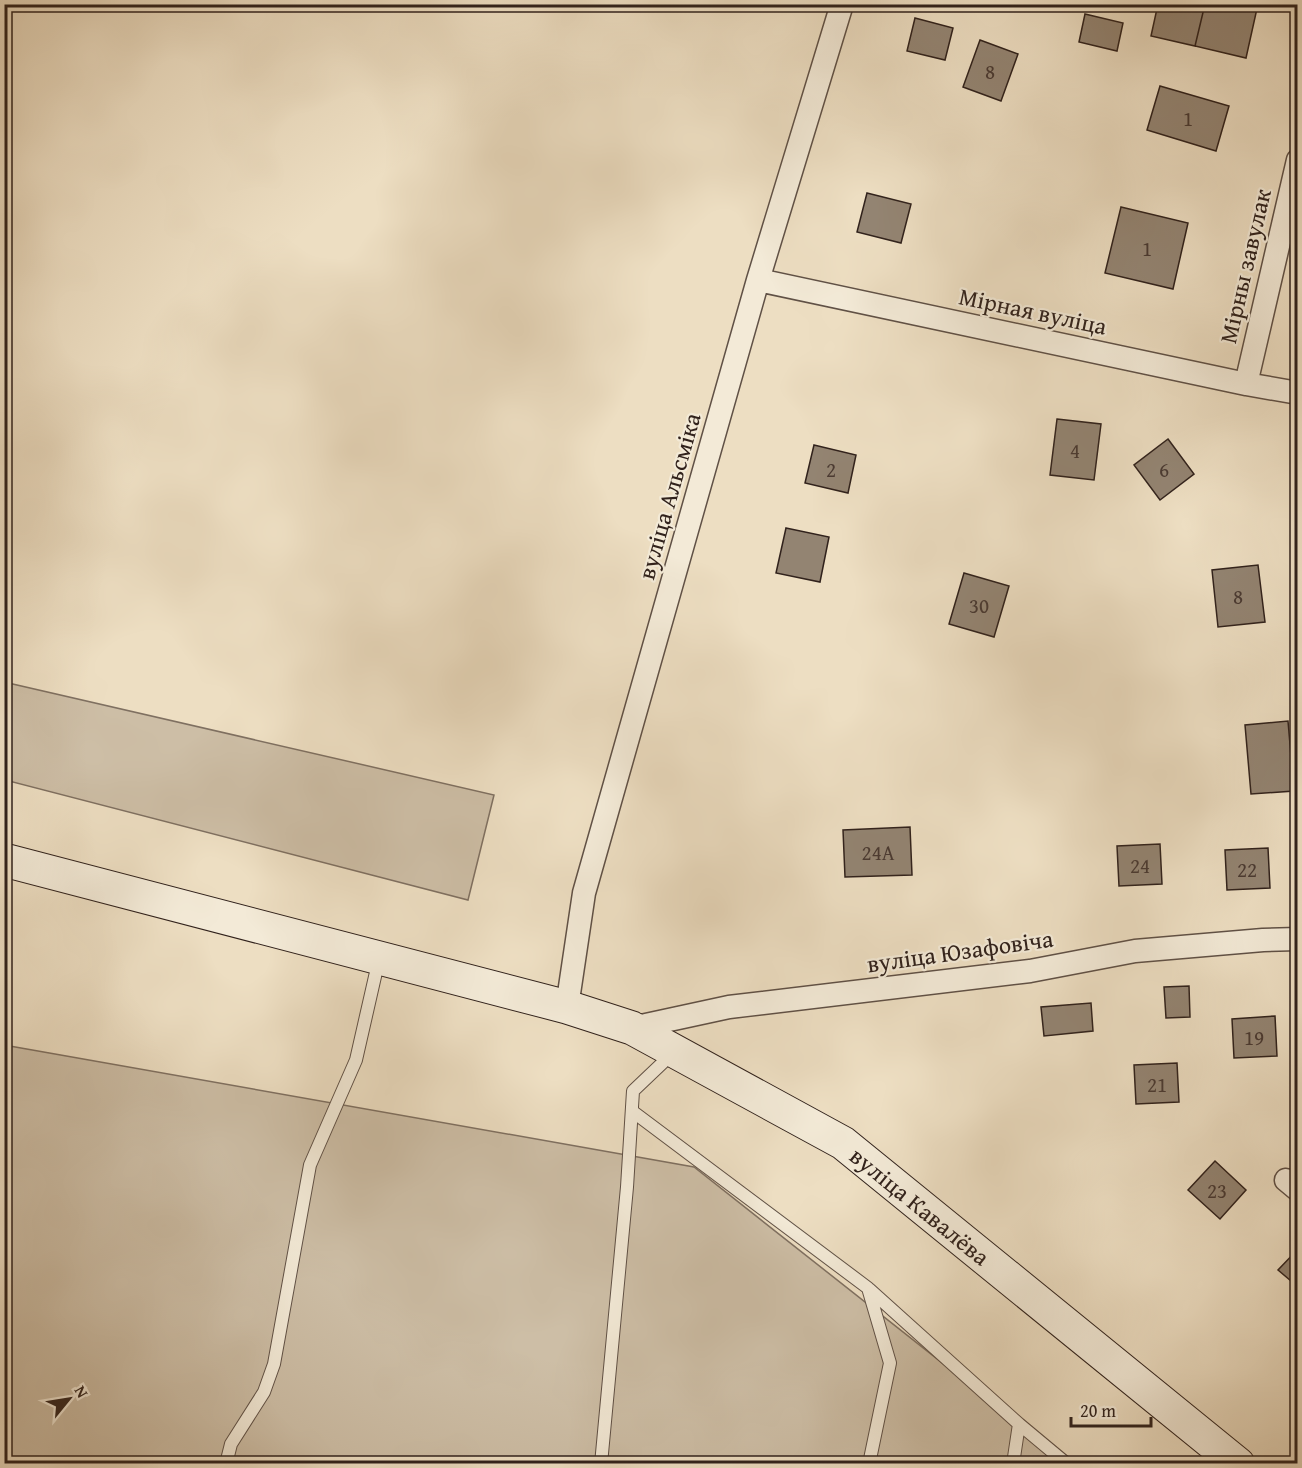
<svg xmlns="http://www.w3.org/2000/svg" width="1302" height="1468" font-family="'Gentium Book Plus',serif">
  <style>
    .green { fill: #cdbea6; stroke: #7f7061; stroke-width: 1.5 }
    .building { fill: #938472; stroke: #31221c; stroke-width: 1.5 }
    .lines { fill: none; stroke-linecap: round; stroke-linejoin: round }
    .lane-casing { stroke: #605146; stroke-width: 14 }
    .street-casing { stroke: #605146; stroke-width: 25 }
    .secondary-casing { stroke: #31221c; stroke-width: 35 }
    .lane { stroke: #f3ead7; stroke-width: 12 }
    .street { stroke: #f3ead7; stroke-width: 22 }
    .secondary { stroke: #f3ead7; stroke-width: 33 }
    .labels { text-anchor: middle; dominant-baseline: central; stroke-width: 4.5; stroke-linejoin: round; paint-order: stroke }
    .number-label { font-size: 21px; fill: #4a3a32 }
    .street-label { font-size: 24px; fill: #31221c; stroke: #f3ead7 }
  </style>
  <rect width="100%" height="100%" fill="#eddec2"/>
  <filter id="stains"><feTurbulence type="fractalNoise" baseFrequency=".00333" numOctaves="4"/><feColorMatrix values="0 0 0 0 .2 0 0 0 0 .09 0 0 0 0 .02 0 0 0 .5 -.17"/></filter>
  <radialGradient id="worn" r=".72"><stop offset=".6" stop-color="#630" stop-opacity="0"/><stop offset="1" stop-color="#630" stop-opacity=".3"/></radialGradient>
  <path class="green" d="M 4,682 L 494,795 L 468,900 L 5,780 Z
    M 4,1045 L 694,1167 L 1069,1463 L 5,1463 Z"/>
  <path class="building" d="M 1158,4 L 1205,4 L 1195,46 L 1151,36 Z
    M 1205,4 L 1258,4 L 1246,58 L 1195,46 Z
    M 1085,14 L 1123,23 L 1117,51 L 1079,42 Z
    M 915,18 L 953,28 L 945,60 L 907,51 Z
    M 980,40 L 1018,54 L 1001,101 L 963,87 Z
    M 1160,86 L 1229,106 L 1216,151 L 1147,130 Z
    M 867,193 L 911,204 L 901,243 L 857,232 Z
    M 1121,207 L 1188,223 L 1173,289 L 1105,273 Z
    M 1057,419 L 1101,424 L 1094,480 L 1050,475 Z
    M 1168,439 L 1194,474 L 1160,500 L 1134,465 Z
    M 814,445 L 856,455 L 848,493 L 805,483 Z
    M 786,528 L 829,537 L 820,582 L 776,573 Z
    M 1258,565 L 1265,622 L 1218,627 L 1212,570 Z
    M 964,573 L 1009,586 L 994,637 L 949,624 Z
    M 1288,721 L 1294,791 L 1251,794 L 1245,725 Z
    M 910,827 L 912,875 L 845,877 L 843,830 Z
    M 1160,844 L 1162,884 L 1119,886 L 1117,846 Z
    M 1268,848 L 1270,888 L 1227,890 L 1225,850 Z
    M 1189,986 L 1190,1017 L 1166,1018 L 1164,987 Z
    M 1091,1003 L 1093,1031 L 1044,1036 L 1041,1007 Z
    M 1275,1016 L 1277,1056 L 1234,1058 L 1232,1019 Z
    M 1177,1063 L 1179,1102 L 1136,1104 L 1134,1065 Z
    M 1215,1161 L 1246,1190 L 1220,1219 L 1188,1190 Z
    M 1298,1249 L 1298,1287 L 1278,1270 Z"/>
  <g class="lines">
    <g class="lane-casing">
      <path id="lane" d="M 632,1111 L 868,1288 L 890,1363 L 869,1464
        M 869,1289 L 1019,1424 L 1013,1464
        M 1019,1424 L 1067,1464
        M 226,1464 L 231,1444 L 264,1392 L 274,1364 L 310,1165 L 356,1060 L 379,959
        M 601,1464 L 627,1187 L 633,1091 L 674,1052"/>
    </g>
    <g class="street-casing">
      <path id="street" d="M 758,280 L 1246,384 L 1298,393
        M 1246,384 L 1298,160
        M 567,1007 L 584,893 L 758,280 L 842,4
        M 632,1028 L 729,1007 L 1030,971 L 1135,951 L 1263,940 L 1298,939
        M 1286,1180 L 1298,1190"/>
    </g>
    <g class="secondary-casing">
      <g id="secondary">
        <path id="s1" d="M 4,860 L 567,1007 L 632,1028 L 843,1143 L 1238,1464"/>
      </g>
    </g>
    <use href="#lane" class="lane"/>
    <use href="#street" class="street"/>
    <use href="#secondary" class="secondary"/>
  </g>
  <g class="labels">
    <g class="number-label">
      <text x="990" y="71">8</text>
      <text x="1188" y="118">1</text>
      <text x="1147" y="248">1</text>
      <text x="1075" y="450">4</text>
      <text x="831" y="469">2</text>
      <text x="1164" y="469">6</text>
      <text x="1238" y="596">8</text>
      <text x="979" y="605">30</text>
      <text x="878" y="852">24А</text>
      <text x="1140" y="865">24</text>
      <text x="1247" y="869">22</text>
      <text x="1254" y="1037">19</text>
      <text x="1157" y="1084">21</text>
      <text x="1217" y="1190">23</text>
    </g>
    <g class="street-label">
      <text transform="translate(1245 266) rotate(-77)">Мірны завулак</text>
      <text transform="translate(1033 311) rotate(12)">Мірная вуліца</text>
      <text transform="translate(669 496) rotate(-74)">вуліца Альсміка</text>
      <text transform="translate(960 951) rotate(-8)">вуліца Юзафовіча</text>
      <text stroke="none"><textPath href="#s1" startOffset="990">вуліца Кавалёва</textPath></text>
    </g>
  </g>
  <rect width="1302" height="1468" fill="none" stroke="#eddec2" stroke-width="24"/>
  <rect x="6" y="6" width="1290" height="1456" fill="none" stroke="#31221c" stroke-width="3"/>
  <rect x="12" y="12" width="1278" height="1444" fill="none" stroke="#31221c" stroke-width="1.5"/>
  <g transform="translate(69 1399) rotate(60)" stroke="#f3ead7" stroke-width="4.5" paint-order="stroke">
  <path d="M0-4.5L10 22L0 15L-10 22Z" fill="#31221c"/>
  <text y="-9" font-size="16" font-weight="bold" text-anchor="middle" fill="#31221c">N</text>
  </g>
  <path d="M1071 1417v9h80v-9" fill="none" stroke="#31221c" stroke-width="3"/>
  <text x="1080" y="1417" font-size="18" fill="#31221c" stroke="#f3ead7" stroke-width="4.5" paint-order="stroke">20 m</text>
  <rect width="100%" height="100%" filter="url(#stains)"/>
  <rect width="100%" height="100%" fill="url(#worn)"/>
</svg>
